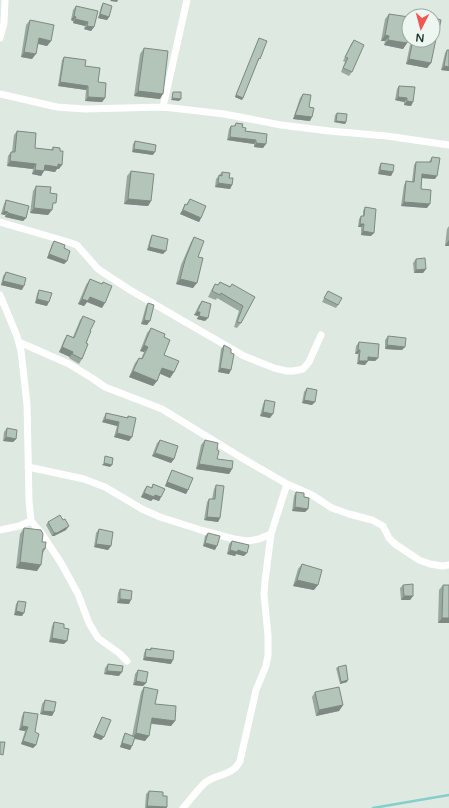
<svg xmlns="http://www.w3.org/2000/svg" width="449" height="808" font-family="'Varela Round',sans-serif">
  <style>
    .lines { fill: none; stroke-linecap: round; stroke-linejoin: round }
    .stream { stroke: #84cfca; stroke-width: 2.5 }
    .minor { stroke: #fff; stroke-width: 7 }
    .wall { fill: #9aa99f }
    .shaded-wall { fill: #7d8982 }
    .building { fill: #b3c4b9; stroke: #7d8982 }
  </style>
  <rect width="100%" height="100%" fill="#dde9e1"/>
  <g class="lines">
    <path class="stream" d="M 373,808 L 449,795"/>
    <path class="minor" d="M 0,38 L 4,23 L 5,0
      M 0,94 L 57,107 L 85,109 L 163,107 L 224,114 L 281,125 L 329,131 L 387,136 L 449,145
      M 163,107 L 187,0
      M 0,222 L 65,241 L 77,245 L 98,269 L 130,290 L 244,356 L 274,368 L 286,371 L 293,371 L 303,369 L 309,362 L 321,335
      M 0,295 L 17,336 L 21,351 L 27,404 L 29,501 L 31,521 L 19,526 L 0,530
      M 19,342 L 69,364 L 92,378 L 105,387 L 162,409 L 242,458 L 287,484 L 312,495 L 332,508 L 349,514 L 372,520 L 383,526 L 389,538 L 395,544 L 419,560 L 430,564 L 442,566 L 449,565
      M 28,467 L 84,479 L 105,487 L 142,509 L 160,517 L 204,531 L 234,539 L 248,541 L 259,539 L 271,534
      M 31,521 L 42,534 L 61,563 L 78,594 L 89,623 L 98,638 L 119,653 L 127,661
      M 183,808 C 190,800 198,789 206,782 C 217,774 234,775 240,761 L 256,690 L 266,666 L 268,655 L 268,636 L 264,594 L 265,581 L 271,534 L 287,484"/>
  </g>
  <path class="wall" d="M 103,3 L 109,17 L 107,20 L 98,18 L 101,7 Z
    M 76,6 L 94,27 L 91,31 L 84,29 L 85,26 L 73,23 L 73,21 L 71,20 L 73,10 Z
    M 389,14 L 407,43 L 403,49 L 384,45 L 385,41 L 381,41 L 385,19 Z
    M 30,20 L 51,41 L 47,46 L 38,44 L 32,59 L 21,57 L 26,25 Z
    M 436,37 L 431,63 L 427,68 L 406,64 L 410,45 L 413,40 L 422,42 L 423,40 L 433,40 Z
    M 259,38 L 259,61 L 258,60 L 242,100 L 235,97 Z
    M 354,40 L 352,72 L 349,76 L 341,72 L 345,62 L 343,61 L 351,44 Z
    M 144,48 L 160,99 L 134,96 L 140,54 Z
    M 447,50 L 449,71 L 441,70 L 445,53 Z
    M 64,57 L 85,66 L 98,82 L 105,98 L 102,102 L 85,101 L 86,90 L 58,86 L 62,60 Z
    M 399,86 L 415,87 L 411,106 L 404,105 L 404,102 L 395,100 L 397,89 Z
    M 303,94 L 309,107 L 310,121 L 293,119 L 300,98 Z
    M 337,113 L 346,122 L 345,124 L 334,122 L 335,115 Z
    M 236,123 L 242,127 L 245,131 L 267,134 L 263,148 L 254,147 L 254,144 L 227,140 L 229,129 L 231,126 L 234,126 Z
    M 17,131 L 35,148 L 51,150 L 53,147 L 59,169 L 57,169 L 55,172 L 44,170 L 41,176 L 32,174 L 33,169 L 7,166 L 8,156 L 11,152 L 12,152 L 14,135 Z
    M 135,141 L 153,155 L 132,152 L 133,144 Z
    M 432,157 L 435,179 L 422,178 L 421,189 L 427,208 L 401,206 L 404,185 L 406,181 L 412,182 L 414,165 L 416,162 L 429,162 Z
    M 381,163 L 393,172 L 391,176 L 378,174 L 379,167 Z
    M 131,171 L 151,201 L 148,206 L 124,204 L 127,176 Z
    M 222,172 L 232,185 L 230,189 L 215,187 L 216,179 Z
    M 36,186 L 52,208 L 48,215 L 30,213 L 33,191 Z
    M 190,199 L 201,218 L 199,222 L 180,214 L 185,204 L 186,205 Z
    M 6,200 L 26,218 L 23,221 L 5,217 L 5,215 L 1,214 L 4,204 Z
    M 365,207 L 371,236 L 361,235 L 361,227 L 358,227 L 359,219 L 361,216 L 363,216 L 363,211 Z
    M 449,226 L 449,246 L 445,246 L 447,229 Z
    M 152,235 L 163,254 L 147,250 L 150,239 Z
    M 194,237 L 193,288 L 176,284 L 181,265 L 191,242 Z
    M 54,241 L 64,248 L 67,261 L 64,264 L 47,258 L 52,244 Z
    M 416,259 L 426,269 L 423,273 L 414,273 L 413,263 Z
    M 6,272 L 22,290 L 1,285 L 3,276 Z
    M 90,279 L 101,284 L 103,282 L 102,308 L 87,302 L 84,306 L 78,304 L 86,285 Z
    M 220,282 L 255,297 L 241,323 L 237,328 L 234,327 L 239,311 L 217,298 L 216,300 L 208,297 L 212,289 L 215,284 L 218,285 Z
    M 39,290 L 47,306 L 35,303 L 37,294 Z
    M 328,291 L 338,305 L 336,308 L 322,302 Z
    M 202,301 L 205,321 L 197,319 L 198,316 L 194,315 L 199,305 Z
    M 148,303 L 147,325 L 141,324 L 146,306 Z
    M 83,316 L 90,331 L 82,359 L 79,364 L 69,358 L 70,357 L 59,352 L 64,340 L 67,335 L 73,337 L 80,320 Z
    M 151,328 L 164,337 L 164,355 L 174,372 L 170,378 L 160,374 L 157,381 L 153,386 L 129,377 L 135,363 L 139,358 L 141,359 L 144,352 L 140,351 L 147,333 Z
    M 388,336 L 402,350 L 385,349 L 385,340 Z
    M 359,342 L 378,358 L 375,361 L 368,361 L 365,365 L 357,364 L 358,354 L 355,354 L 356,346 Z
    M 224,345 L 231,353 L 229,374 L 218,372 L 221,349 Z
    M 307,388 L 312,405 L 302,403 L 304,392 Z
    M 265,400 L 270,418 L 260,416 L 263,404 Z
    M 106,413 L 127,418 L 128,416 L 129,441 L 114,437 L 117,426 L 102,422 L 104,417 Z
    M 7,428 L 16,439 L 13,442 L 3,441 L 4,432 Z
    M 160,440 L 174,459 L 171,463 L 152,456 L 157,443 Z
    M 205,440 L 217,450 L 217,459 L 232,469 L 229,474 L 196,469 L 201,445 Z
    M 172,470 L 188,490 L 186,494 L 165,486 L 170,474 Z
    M 153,484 L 161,497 L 159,501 L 153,499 L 151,501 L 141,497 L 144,490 L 147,486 L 151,488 Z
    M 216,485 L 220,518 L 218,522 L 204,520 L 207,502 L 209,499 L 212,499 L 214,489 Z
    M 296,492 L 304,497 L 308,509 L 305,512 L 292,511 L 294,496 Z
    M 48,522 L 66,530 L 54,536 L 52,536 L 46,525 Z
    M 24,528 L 42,542 L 45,549 L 43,553 L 37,571 L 16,568 L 20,534 Z
    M 99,529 L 111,546 L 108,550 L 94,547 L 96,533 Z
    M 208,533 L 215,550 L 203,546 L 205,536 Z
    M 232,541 L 244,556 L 236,554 L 235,556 L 227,554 L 229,544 Z
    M 302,564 L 314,590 L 293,586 L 298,569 Z
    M 403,585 L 413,596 L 410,600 L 401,600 L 400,588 Z
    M 443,585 L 449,623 L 438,623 L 439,590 Z
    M 120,589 L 129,604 L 117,603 L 118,593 Z
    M 18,601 L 22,616 L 14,615 L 16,604 Z
    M 54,622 L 64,628 L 64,644 L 49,642 L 52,626 Z
    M 151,648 L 171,664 L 143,660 L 144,653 L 146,649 L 150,649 Z
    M 108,664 L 119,676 L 104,674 L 105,668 Z
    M 338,667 L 347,682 L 340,684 L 336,668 Z
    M 138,670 L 146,683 L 143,686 L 133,685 L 135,674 Z
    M 144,687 L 155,704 L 175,721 L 171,726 L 151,724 L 145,741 L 135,739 L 130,750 L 120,747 L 123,737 L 125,733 L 132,736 L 141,692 Z
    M 315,692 L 343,705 L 339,711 L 316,716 L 312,697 Z
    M 45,700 L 54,712 L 52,716 L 40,714 L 42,704 Z
    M 24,712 L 35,732 L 36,745 L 33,748 L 21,744 L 25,731 L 19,730 L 22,716 Z
    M 102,717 L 104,737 L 101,740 L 93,737 L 100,721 Z
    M 149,791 L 163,796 L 167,807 L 166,808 L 145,808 L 146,794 Z"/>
  <path class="shaded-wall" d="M 111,0 L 118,0 L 117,2 L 110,1 Z
    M 100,14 L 109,17 L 107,20 L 98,18 Z
    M 74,16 L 76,17 L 73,21 L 71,20 Z
    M 75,19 L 88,22 L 85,26 L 73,23 Z
    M 87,26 L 94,27 L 91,31 L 84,29 Z
    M 385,35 L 389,36 L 385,41 L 381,41 Z
    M 39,38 L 51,41 L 47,46 L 35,43 Z
    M 388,40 L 407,43 L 403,49 L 384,45 Z
    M 24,52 L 36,54 L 32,59 L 21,57 Z
    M 409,59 L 431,63 L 427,68 L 406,64 Z
    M 444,66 L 449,67 L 449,71 L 441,70 Z
    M 60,82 L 88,86 L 86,90 L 58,86 Z
    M 138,91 L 163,94 L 160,99 L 134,96 Z
    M 236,95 L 243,98 L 242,100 L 235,97 Z
    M 88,97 L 105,98 L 102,102 L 85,101 Z
    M 398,97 L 407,98 L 404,102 L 395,100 Z
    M 172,98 L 181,99 L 179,101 L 171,100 Z
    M 407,101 L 413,102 L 411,106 L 404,105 Z
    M 295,115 L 312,117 L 310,121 L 293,119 Z
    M 336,121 L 346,122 L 345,124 L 334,122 Z
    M 230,137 L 256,140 L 254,144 L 227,140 Z
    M 256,143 L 266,144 L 263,148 L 254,147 Z
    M 134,149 L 155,152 L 153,155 L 132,152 Z
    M 10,161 L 36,164 L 33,169 L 7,166 Z
    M 58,164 L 62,165 L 59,169 L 57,169 L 55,172 L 42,170 L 45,165 Z
    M 35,170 L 44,171 L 41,176 L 32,174 Z
    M 380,170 L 393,172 L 391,176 L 378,174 Z
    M 422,174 L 437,176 L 435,179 L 420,178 Z
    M 218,183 L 232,185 L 230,189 L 215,187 Z
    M 128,199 L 151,201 L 148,206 L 124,204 Z
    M 404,202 L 430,204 L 427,208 L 401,206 Z
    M 34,208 L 52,210 L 48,215 L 30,213 Z
    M 183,210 L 201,218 L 199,222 L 180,214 Z
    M 4,211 L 8,212 L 5,215 L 1,214 Z
    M 8,213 L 26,218 L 23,221 L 5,217 Z
    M 360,224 L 364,224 L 361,227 L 358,227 Z
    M 363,231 L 374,233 L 371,236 L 361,235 Z
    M 449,240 L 449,246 L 445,246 Z
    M 149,247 L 166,251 L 163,254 L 147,250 Z
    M 49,254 L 67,261 L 64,264 L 47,258 Z
    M 426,269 L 423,273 L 414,273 L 416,270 Z
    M 180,279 L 197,283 L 193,288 L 176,284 Z
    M 3,281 L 24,286 L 22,290 L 1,285 Z
    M 90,297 L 105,303 L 102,308 L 87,302 L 84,306 L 78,304 L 82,299 Z
    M 37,299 L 49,302 L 47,306 L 35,303 Z
    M 197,312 L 200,312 L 198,316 L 194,315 Z
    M 199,316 L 208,318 L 205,321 L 197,319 Z
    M 144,320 L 150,321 L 147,325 L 141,324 Z
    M 144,345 L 148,347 L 144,352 L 140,351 Z
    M 387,345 L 405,347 L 402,350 L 385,349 Z
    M 62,347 L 73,352 L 70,357 L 59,352 Z
    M 358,350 L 360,350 L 358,354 L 355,354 Z
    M 368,357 L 378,358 L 375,361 L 366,360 Z
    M 359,361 L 368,361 L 365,365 L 357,364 Z
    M 162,368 L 174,372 L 170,378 L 159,373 Z
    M 220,368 L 231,370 L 229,374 L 218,372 Z
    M 133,371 L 157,381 L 153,386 L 129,377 Z
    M 304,400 L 315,402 L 312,405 L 302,403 Z
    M 263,412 L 273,414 L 270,418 L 260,416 Z
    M 105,419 L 119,422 L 117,426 L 102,422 Z
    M 117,433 L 132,437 L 129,441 L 114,437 Z
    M 6,437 L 16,439 L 13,442 L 3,441 Z
    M 155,453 L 174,459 L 171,463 L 152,456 Z
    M 104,463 L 112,465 L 110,467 L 102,465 Z
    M 199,464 L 232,469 L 229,474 L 196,469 Z
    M 167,482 L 188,490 L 186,494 L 165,486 Z
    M 144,493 L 155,495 L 161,497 L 159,501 L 153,499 L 151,501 L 141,497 Z
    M 295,507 L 308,509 L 305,512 L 292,511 Z
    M 207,517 L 220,518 L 218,522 L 204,520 Z
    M 69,526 L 66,530 L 54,536 L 52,536 L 54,533 Z
    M 205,543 L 217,546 L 215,550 L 203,546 Z
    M 96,544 L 111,546 L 108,550 L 94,547 Z
    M 230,550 L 238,550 L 247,553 L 244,556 L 236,554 L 235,556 L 227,554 Z
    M 20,562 L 41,565 L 37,571 L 16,568 Z
    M 297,580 L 318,585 L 314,590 L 293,586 Z
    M 404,596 L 413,596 L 410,600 L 401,600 Z
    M 120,599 L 131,600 L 129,604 L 117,603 Z
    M 16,611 L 24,613 L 22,616 L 14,615 Z
    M 442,618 L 449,618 L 449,623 L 438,623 Z
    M 52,638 L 67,641 L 64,644 L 49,642 Z
    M 145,657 L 173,660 L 171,664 L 143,660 Z
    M 107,671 L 122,672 L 119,676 L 104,674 Z
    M 348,680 L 347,682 L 340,684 L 341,682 Z
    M 136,681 L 146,683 L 143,686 L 133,685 Z
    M 343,705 L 339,711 L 316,716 L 319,710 Z
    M 43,711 L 54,712 L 52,716 L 40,714 Z
    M 152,718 L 175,721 L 171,726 L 149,723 Z
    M 22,726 L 28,727 L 25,731 L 19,730 Z
    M 95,733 L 104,737 L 101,740 L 93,737 Z
    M 136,733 L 149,736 L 145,741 L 132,738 Z
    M 23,741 L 36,745 L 33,748 L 21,744 Z
    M 122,743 L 132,746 L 130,750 L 120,747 Z
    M 147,806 L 167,807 L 166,808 L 146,808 Z"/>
  <path class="building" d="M 103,3 L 112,6 L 109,17 L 100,14 Z
    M 76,6 L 98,11 L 94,27 L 87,26 L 88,22 L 75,19 L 76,17 L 74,16 Z
    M 389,14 L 409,17 L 409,31 L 407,43 L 388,40 L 389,36 L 385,35 Z
    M 433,17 L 441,20 L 438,34 L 437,34 L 431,63 L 409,59 L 413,40 L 424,42 L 425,40 L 433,40 Z
    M 30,20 L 54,25 L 51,41 L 39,38 L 36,54 L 24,52 Z
    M 259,38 L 267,41 L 260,59 L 259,58 L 243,98 L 236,95 Z
    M 354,40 L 364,45 L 352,72 L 343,68 L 348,58 L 345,57 Z
    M 144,48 L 168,51 L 163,94 L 138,91 Z
    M 447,50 L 449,50 L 449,67 L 444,66 Z
    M 64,57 L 86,60 L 85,66 L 100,68 L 98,82 L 106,83 L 105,98 L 88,97 L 88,86 L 60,82 Z
    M 399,86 L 415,87 L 413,102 L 407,101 L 407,98 L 398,97 Z
    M 173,92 L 181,92 L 181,99 L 172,98 Z
    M 303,94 L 311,95 L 309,107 L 314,108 L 312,117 L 295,115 Z
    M 337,113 L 347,114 L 346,122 L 336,121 Z
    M 236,123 L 243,124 L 242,127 L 246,128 L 245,131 L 267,134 L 266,144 L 256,143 L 256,140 L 230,137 L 231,126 L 235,126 Z
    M 17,131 L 36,133 L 35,148 L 53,150 L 53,147 L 60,148 L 60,151 L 63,151 L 62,165 L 58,164 L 58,167 L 45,165 L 44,171 L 35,170 L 36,164 L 10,161 L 11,152 L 15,152 Z
    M 135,141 L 156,145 L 155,152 L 134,149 Z
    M 432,157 L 440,158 L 437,176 L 422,174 L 421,189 L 431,190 L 430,204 L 404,202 L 406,181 L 414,182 L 416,162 L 431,162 Z
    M 381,163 L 394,165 L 393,172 L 380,170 Z
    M 131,171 L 154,174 L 151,201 L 128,199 Z
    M 222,172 L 230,173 L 229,178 L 233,178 L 232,185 L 218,183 L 219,175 L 222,176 Z
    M 36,186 L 51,187 L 50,193 L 57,194 L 56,203 L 53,203 L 52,210 L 34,208 Z
    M 190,199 L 206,206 L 201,218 L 183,210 L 185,204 L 187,205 Z
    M 6,200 L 29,206 L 26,218 L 8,213 L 8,212 L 4,211 Z
    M 365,207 L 376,209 L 374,233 L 363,231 L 364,224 L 360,224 L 361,216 L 364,216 Z
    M 152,235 L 168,239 L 166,251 L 149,247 Z
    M 194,237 L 204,241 L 198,257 L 203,258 L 197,283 L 180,279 L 185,260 Z
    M 54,241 L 65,245 L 64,248 L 70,251 L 67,261 L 49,254 Z
    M 425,258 L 426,269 L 416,270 L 416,259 Z
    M 6,272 L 26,278 L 24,286 L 3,281 Z
    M 90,279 L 102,284 L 103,282 L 112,286 L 105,303 L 90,297 L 88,301 L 82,299 Z
    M 220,282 L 230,287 L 232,284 L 255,297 L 241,323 L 237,322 L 243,306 L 221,293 L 220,295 L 212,291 L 215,284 L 218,285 Z
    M 39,290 L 52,293 L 49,302 L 37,299 Z
    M 328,291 L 342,298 L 338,305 L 324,298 Z
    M 202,301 L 211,304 L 208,318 L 199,316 L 200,312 L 197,312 Z
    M 148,303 L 154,305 L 150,321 L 144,320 Z
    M 83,316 L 95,321 L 90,331 L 91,331 L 86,343 L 88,344 L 82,359 L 72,354 L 73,352 L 62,347 L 67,335 L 74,338 Z
    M 151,328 L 165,334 L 164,337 L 170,340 L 164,355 L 179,361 L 174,372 L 162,368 L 157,381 L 133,371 L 139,358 L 142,359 L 148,347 L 144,345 Z
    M 388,336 L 406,338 L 405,347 L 387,345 Z
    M 359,342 L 379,344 L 378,358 L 368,357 L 368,361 L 359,361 L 360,350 L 358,350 Z
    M 224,345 L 231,349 L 231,353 L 234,354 L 231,370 L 220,368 Z
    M 307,388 L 317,390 L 315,402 L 304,400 Z
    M 265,400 L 275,402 L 273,414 L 263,412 Z
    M 106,413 L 128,418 L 128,416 L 136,418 L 132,437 L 117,433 L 119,422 L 105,419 Z
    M 7,428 L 17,430 L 16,439 L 6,437 Z
    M 160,440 L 178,446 L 174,459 L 155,453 Z
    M 205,440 L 218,443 L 217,450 L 219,451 L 217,459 L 233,461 L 232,469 L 199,464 Z
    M 105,456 L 113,458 L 112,465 L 104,463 Z
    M 172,470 L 193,478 L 188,490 L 167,482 Z
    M 153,484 L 165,489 L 161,497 L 155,495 L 154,497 L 144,493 L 147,486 L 152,488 Z
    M 216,485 L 224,486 L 220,518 L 207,517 L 209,499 L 215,499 Z
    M 296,492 L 304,493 L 304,497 L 309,498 L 308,509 L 295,507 Z
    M 60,515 L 63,520 L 65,519 L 69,526 L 57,533 L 54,533 L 48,522 Z
    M 24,528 L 41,530 L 43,534 L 42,542 L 46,542 L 45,549 L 43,549 L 41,565 L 20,562 Z
    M 99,529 L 113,532 L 111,546 L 96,544 Z
    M 208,533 L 220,536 L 217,546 L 205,543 Z
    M 232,541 L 249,545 L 247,553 L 238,550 L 237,552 L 230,550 Z
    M 302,564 L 322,570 L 318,585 L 297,580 Z
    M 413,584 L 413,596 L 404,596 L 403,585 Z
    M 443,585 L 449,585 L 449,618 L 442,618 Z
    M 120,589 L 132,591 L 131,600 L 120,599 Z
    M 18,601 L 26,602 L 24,613 L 16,611 Z
    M 54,622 L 64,624 L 64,628 L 69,629 L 67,641 L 52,638 Z
    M 151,648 L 174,651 L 173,660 L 145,657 L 146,649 L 151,650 Z
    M 108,664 L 123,666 L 122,672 L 107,671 Z
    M 346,665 L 348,680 L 341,682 L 338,667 Z
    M 138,670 L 148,672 L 146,683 L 136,681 Z
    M 144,687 L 158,690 L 155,704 L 176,706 L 175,721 L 152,718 L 149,736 L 136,733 Z
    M 339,687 L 343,705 L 319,710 L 315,692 Z
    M 45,700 L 56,702 L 54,712 L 43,711 Z
    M 24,712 L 38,714 L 35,732 L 39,734 L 36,745 L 23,741 L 28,727 L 22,726 Z
    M 102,717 L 111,720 L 104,737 L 95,733 Z
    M 125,733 L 135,737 L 132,746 L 122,743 Z
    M 0,742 L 5,742 L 3,755 L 0,754 Z
    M 149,791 L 163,792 L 163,796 L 167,796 L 167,807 L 147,806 Z"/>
  <g transform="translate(421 28) rotate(186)"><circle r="19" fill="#edf6f0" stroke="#9baaa2"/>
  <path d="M0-3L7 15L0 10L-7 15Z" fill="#f15853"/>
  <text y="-6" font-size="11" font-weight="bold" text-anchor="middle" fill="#1f382c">N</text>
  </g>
</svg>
